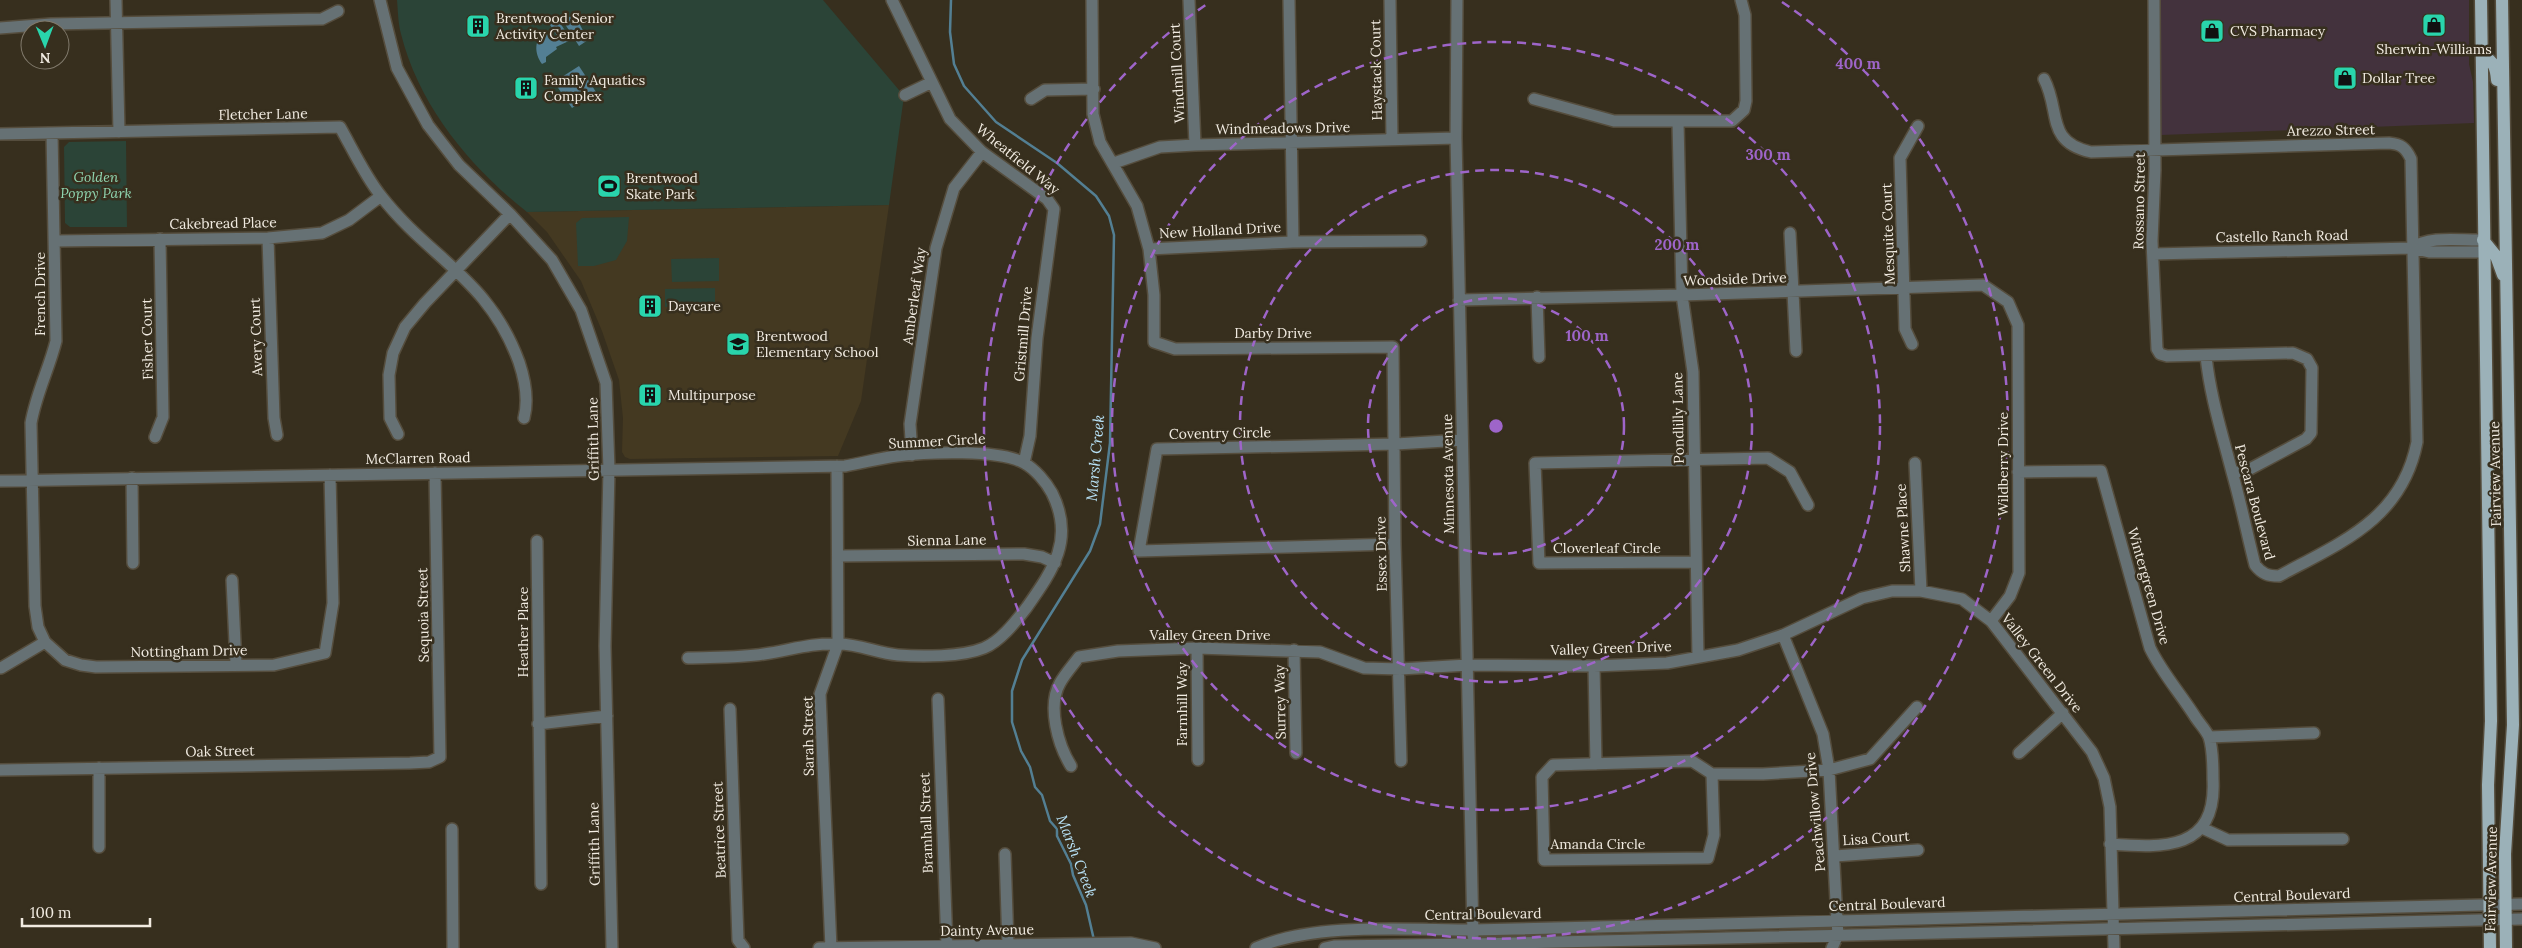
<svg xmlns="http://www.w3.org/2000/svg" width="2522" height="948" font-family="Lora,serif">
  <style>
    .commercial { fill: #43323d }
    .built { fill: #443921 }
    .green { fill: #2b4437 }
    .water { fill: #537f93 }
    .lines { fill: none; stroke-linecap: round; stroke-linejoin: round }
    .stream { stroke: #537f93; stroke-width: 2.5 }
    .minor-casing { stroke: #554d3d; stroke-width: 14 }
    .major-casing { stroke: #554d3d; stroke-width: 15 }
    .minor { stroke: #667174; stroke-width: 11 }
    .major { stroke: #9bb1b8; stroke-width: 12 }
    .ring { fill: none; stroke: #9e65c9; stroke-width: 2.5; stroke-dasharray: 9 6 }
    .labels { text-anchor: middle; dominant-baseline: central; stroke-width: 5; stroke-linejoin: round; paint-order: stroke }
    .poi-label { font-size: 14px; fill: #f1ebe1; stroke: #372f1e; text-anchor: start }
    .street-label { font-size: 14px; fill: #f1ebe1; stroke: #372f1e }
    .park-label { font-size: 14px; font-style: italic; fill: #90d6b1; stroke: #372f1e }
    .water-label { font-size: 15px; font-style: italic; fill: #b7e1f6; stroke: #372f1e }
    .centre { fill: #9e65c9; stroke: #372f1e; stroke-width: 2.5 }
    .ring-label { font-size: 15px; text-anchor: middle; font-weight: bold; fill: #9e65c9; stroke: #372f1e; stroke-width: 5; stroke-linejoin: round; paint-order: stroke }
  </style>
  <rect width="100%" height="100%" fill="#372f1e"/>
  <path class="commercial" d="M 2159,0 L 2469,0 L 2469,64 L 2473,82 L 2474,123 L 2161,135 Z"/>
  <path class="built" d="M 889,205 L 861,401 L 838,456 L 630,459 L 625,457 L 622,452 L 623,418 L 619,380 L 602,331 L 581,281 L 547,232 L 527,212 Z"/>
  <path class="green" d="M 397,0 L 823,0 L 904,96 L 889,205 L 527,212 C 470,167 419,106 401,34 C 398,23 398,11 397,0 Z
    M 126,141 L 127,227 L 70,227 L 65,223 L 64,147 L 69,142 Z
    M 629,217 L 627,241 L 616,260 L 594,266 L 578,266 L 576,223 L 582,218 Z
    M 719,258 L 719,281 L 672,282 L 671,259 Z
    M 715,288 L 715,306 L 665,307 L 665,289 Z"/>
  <path class="water" d="M 555,15 L 571,40 L 556,47 L 557,49 L 546,57 L 546,62 L 542,64 C 534,53 534,40 545,31 L 551,40 L 557,36 L 547,20 Z
    M 571,16 L 577,24 L 579,23 L 588,40 L 579,46 L 563,21 Z
    M 579,66 L 596,92 L 572,108 L 554,82 Z"/>
  <g class="lines">
    <path class="stream" d="M 951,0 L 950,32 L 954,64 L 964,86 L 996,122 L 1057,163 L 1096,196 L 1109,216 L 1114,235 L 1110,443 L 1100,524 L 1090,551 L 1022,660 L 1012,691 L 1012,722 L 1021,751 L 1030,767 L 1035,787 L 1042,795 L 1050,821 L 1057,829 L 1057,836 L 1071,864 L 1073,875 L 1086,905 L 1094,940"/>
    <g class="minor-casing">
      <path id="minor" d="M 116,0 L 119,132
        M 380,0 L 397,68 L 428,125 L 459,165 L 510,214 L 552,260 L 581,310 L 606,383 L 609,470 L 605,646 L 612,948
        M 892,0 L 950,119 L 982,152 L 1047,199 L 1054,209 L 1037,338 L 1030,436 L 1024,463
        M 1092,0 L 1093,114 L 1100,142 L 1137,206 L 1149,249 L 1154,295 L 1154,342 L 1175,349 L 1393,347 L 1395,544 L 1401,761
        M 1189,0 L 1195,145
        M 1289,0 L 1293,242
        M 1390,0 L 1392,139
        M 1457,0 L 1456,138 L 1473,936
        M 2154,0 L 2155,170 L 2152,241 L 2157,349 L 2160,354 L 2167,356 L 2293,353 L 2307,359 L 2312,368 L 2311,433 L 2306,439 L 2250,469 L 2233,473
        M 0,28 L 51,24 L 322,19 L 338,11
        M 2044,79 C 2061,111 2045,142 2091,152 L 2389,143 C 2401,144 2406,148 2411,159 L 2417,442 C 2402,519 2342,542 2279,576 C 2268,576 2262,574 2255,565 C 2247,534 2241,503 2232,472 C 2222,433 2210,396 2206,356
        M 905,95 L 930,83
        M 1031,99 L 1045,90 L 1094,89
        M 1534,99 L 1614,121 L 1732,121 L 1744,110 L 1746,101 L 1745,15 L 1741,0
        M 1678,122 L 1682,295 L 1693,372 L 1698,657
        M 52,133 L 56,341 C 49,369 36,394 31,423 L 35,606 L 38,627 L 45,642 L 65,660 L 81,665 L 96,667 L 274,665 L 325,653 L 333,603 L 330,475
        M 0,134 L 340,127 C 353,150 365,176 381,196 C 430,259 489,279 519,362 C 525,380 529,399 524,418
        M 1114,163 L 1160,147 L 1195,145 L 1456,138
        M 1790,233 L 1796,351
        M 268,238 L 274,418 L 277,435
        M 55,241 L 268,238 L 322,233 L 349,220 L 381,196
        M 2412,248 C 2429,235 2463,241 2483,240
        M 1149,249 L 1293,242 L 1421,241
        M 2153,254 L 2412,248 L 2429,252 L 2483,252
        M 1537,297 L 1539,357
        M 1459,300 L 1682,295 L 1983,285 L 2008,302 L 2018,325 L 2019,573 L 2010,596 L 1991,621
        M 1912,344 L 1905,329 L 1900,158 L 1918,126
        M 398,434 L 390,418 L 389,375 L 393,353 L 405,327 L 425,303 L 510,214
        M 155,437 L 163,417 L 160,239
        M 912,455 L 910,424 L 936,248 L 954,188 L 982,152
        M 1915,463 L 1921,591
        M 2018,472 L 2101,471 L 2150,648 C 2162,673 2181,694 2196,718 C 2200,724 2206,730 2209,737 C 2213,749 2213,766 2213,779 C 2217,851 2164,848 2110,844
        M 132,478 L 133,563
        M 0,481 L 845,466 C 863,463 880,458 897,456 C 927,452 999,449 1024,463 C 1035,469 1046,482 1052,493 C 1075,539 1053,570 1027,607 C 1016,621 1001,641 984,648 C 962,657 921,657 898,655 C 877,653 859,644 838,644 C 810,643 791,650 764,654 C 739,658 713,657 688,658
        M 537,541 L 541,884
        M 1395,544 L 1139,551 L 1157,449 L 1396,444 L 1462,440
        M 838,556 L 1024,554 L 1042,557 L 1055,563
        M 1695,562 L 1539,563 L 1535,463 L 1768,458 L 1790,472 L 1808,505
        M 232,580 L 236,664
        M 1783,635 L 1823,734 L 1829,770 L 1837,920 L 1838,935 L 1832,948
        M 1197,648 L 1198,760
        M 1294,650 L 1296,753
        M 1594,666 L 1596,764
        M 1,668 L 45,642
        M 938,699 L 947,946
        M 730,709 L 738,940 L 744,948
        M 538,724 L 607,716
        M 2209,737 L 2314,733
        M 2019,753 L 2063,713
        M 1071,766 C 1058,745 1047,706 1060,683 C 1065,674 1073,665 1079,657 L 1118,651 L 1197,648 L 1320,652 L 1364,668 L 1400,669 L 1468,665 L 1594,666 L 1667,663 L 1738,650 L 1783,635 L 1862,598 L 1892,591 L 1921,591 L 1962,599 L 1991,621 L 2092,752 L 2104,778 L 2110,807 L 2114,948
        M 99,768 L 99,847
        M 0,770 L 410,763 L 429,762 L 440,757 L 435,473
        M 1712,774 L 1714,835 L 1708,858 L 1544,860 L 1542,777 L 1553,765 L 1692,761 L 1712,774 L 1763,774 L 1829,770 L 1870,759 L 1917,707
        M 2202,828 L 2228,840 L 2343,839
        M 452,829 L 453,948
        M 1005,854 L 1008,945
        M 1835,856 L 1918,850
        M 819,948 L 1131,943 L 1155,948
        M 831,948 L 820,694 L 838,644 L 837,466
        M 1256,948 C 1315,922 1408,930 1473,930 L 2522,904
        M 1325,948 L 1334,946 L 1473,944 L 2522,919"/>
    </g>
    <g class="major-casing">
      <path id="major" d="M 2481,0 L 2491,721 L 2488,785 L 2490,948
        M 2502,0 L 2513,725 L 2505,854 L 2506,948
        M 2482,55 C 2494,62 2496,67 2497,80
        M 2483,240 L 2496,256 L 2503,275"/>
    </g>
    <use href="#minor" class="minor"/>
    <use href="#major" class="major"/>
  </g>
  <g class="ring">
    <circle cx="1496" cy="426" r="128"/>
    <circle cx="1496" cy="426" r="256"/>
    <circle cx="1496" cy="426" r="384"/>
    <path d="M1782 2A512 512 0 1 1 1210 2"/>
  </g>
  <defs>
    <g id="shop-square" transform="scale(1.25)"><rect x="-9" y="-9" width="18" height="18" rx="4" fill="#29d5ac" stroke="#372f1e"/><path d="M-5-2.5h2.3a2.7 3.5 0 0 1 5.4 0H5L5.5 6h-11ZM-1.5-2.5h3a1.5 2.3 0 0 0-3 0Z" fill="#111"/></g>
    <g id="building-square" transform="scale(1.25)"><rect x="-9" y="-9" width="18" height="18" rx="4" fill="#29d5ac" stroke="#372f1e"/><path d="M-4-6H4V6H1V3H-1V6H-4ZM-2.5-4.3h1.7v1.8h-1.7ZM.8-4.3h1.7v1.8H.8ZM-2.5-1h1.7V.8h-1.7ZM.8-1h1.7V.8H.8Z" fill="#111"/></g>
    <g id="stadium-square" transform="scale(1.25)"><rect x="-9" y="-9" width="18" height="18" rx="4" fill="#29d5ac" stroke="#372f1e"/><path d="M0-5a6.5 5 0 1 0 0 10a6.5 5 0 1 0 0-10ZM-3.5-1.8h7v3.6h-7Z" fill="#111"/></g>
    <g id="school-square" transform="scale(1.25)"><rect x="-9" y="-9" width="18" height="18" rx="4" fill="#29d5ac" stroke="#372f1e"/><path d="M0-5L7-2L0 1L-7-2ZM-4 1L0 2.5L4 1V4Q0 6-4 4Z" fill="#111"/></g>
  </defs>
  <g fill-rule="evenodd">
    <use href="#shop-square" x="2434" y="25"/>
    <use href="#building-square" x="478" y="26"/>
    <use href="#shop-square" x="2212" y="31"/>
    <use href="#shop-square" x="2345" y="78"/>
    <use href="#building-square" x="526" y="88"/>
    <use href="#stadium-square" x="609" y="186"/>
    <use href="#building-square" x="650" y="306"/>
    <use href="#school-square" x="738" y="344"/>
    <use href="#building-square" x="650" y="395"/>
  </g>
  <g class="labels">
    <g class="poi-label">
      <text x="496" y="18">Brentwood Senior<tspan x="496" dy="16">Activity Center</tspan></text>
      <text x="2230" y="31">CVS Pharmacy</text>
      <text x="2434" y="49" text-anchor="middle">Sherwin-Williams</text>
      <text x="2362" y="78">Dollar Tree</text>
      <text x="544" y="80">Family Aquatics<tspan x="544" dy="16">Complex</tspan></text>
      <text x="626" y="178">Brentwood<tspan x="626" dy="16">Skate Park</tspan></text>
      <text x="668" y="306">Daycare</text>
      <text x="756" y="336">Brentwood<tspan x="756" dy="16">Elementary School</tspan></text>
      <text x="668" y="395">Multipurpose</text>
    </g>
    <g class="street-label">
      <text transform="translate(1376 70) rotate(-91)">Haystack Court</text>
      <text transform="translate(1177 73) rotate(-93)">Windmill Court</text>
      <text transform="translate(263 114) rotate(-1)">Fletcher Lane</text>
      <text transform="translate(1283 128) rotate(-1)">Windmeadows Drive</text>
      <text transform="translate(2331 130) rotate(-1)">Arezzo Street</text>
      <text transform="translate(1018 159) rotate(39)">Wheatfield Way</text>
      <text transform="translate(2139 201) rotate(-89)">Rossano Street</text>
      <text transform="translate(223 223) rotate(-1)">Cakebread Place</text>
      <text transform="translate(1220 230) rotate(-3)">New Holland Drive</text>
      <text transform="translate(1888 234) rotate(-92)">Mesquite Court</text>
      <text transform="translate(2282 236) rotate(-1)">Castello Ranch Road</text>
      <text transform="translate(1735 279) rotate(-2)">Woodside Drive</text>
      <text transform="translate(40 294) rotate(-90)">French Drive</text>
      <text transform="translate(914 296) rotate(-82)">Amberleaf Way</text>
      <text x="1273" y="333">Darby Drive</text>
      <text transform="translate(1023 334) rotate(-85)">Gristmill Drive</text>
      <text transform="translate(256 337) rotate(-92)">Avery Court</text>
      <text transform="translate(147 339) rotate(-91)">Fisher Court</text>
      <text transform="translate(1678 418) rotate(-91)">Pondlilly Lane</text>
      <text transform="translate(1220 433) rotate(-1)">Coventry Circle</text>
      <text transform="translate(593 439) rotate(-91)">Griffith Lane</text>
      <text transform="translate(937 441) rotate(-3)">Summer Circle</text>
      <text transform="translate(418 458) rotate(-1)">McClarren Road</text>
      <text transform="translate(2003 464) rotate(-90)">Wildberry Drive</text>
      <text transform="translate(1448 474) rotate(-91)">Minnesota Avenue</text>
      <text transform="translate(2495 474) rotate(-91)">Fairview Avenue</text>
      <text transform="translate(2255 502) rotate(75)">Pescara Boulevard</text>
      <text transform="translate(1903 528) rotate(-93)">Shawne Place</text>
      <text transform="translate(947 540) rotate(-1)">Sienna Lane</text>
      <text x="1607" y="548">Cloverleaf Circle</text>
      <text transform="translate(1381 554) rotate(-91)">Essex Drive</text>
      <text transform="translate(2149 586) rotate(74)">Wintergreen Drive</text>
      <text transform="translate(423 615) rotate(-91)">Sequoia Street</text>
      <text transform="translate(523 632) rotate(-90)">Heather Place</text>
      <text x="1210" y="635">Valley Green Drive</text>
      <text transform="translate(1611 648) rotate(-2)">Valley Green Drive</text>
      <text transform="translate(189 651) rotate(-1)">Nottingham Drive</text>
      <text transform="translate(2042 663) rotate(52)">Valley Green Drive</text>
      <text transform="translate(1280 702) rotate(-91)">Surrey Way</text>
      <text transform="translate(1182 704) rotate(-90)">Farmhill Way</text>
      <text transform="translate(808 736) rotate(-91)">Sarah Street</text>
      <text transform="translate(220 751) rotate(-1)">Oak Street</text>
      <text transform="translate(1815 812) rotate(-95)">Peachwillow Drive</text>
      <text transform="translate(926 823) rotate(-92)">Bramhall Street</text>
      <text transform="translate(719 830) rotate(-92)">Beatrice Street</text>
      <text transform="translate(1876 838) rotate(-4)">Lisa Court</text>
      <text transform="translate(594 844) rotate(-91)">Griffith Lane</text>
      <text x="1598" y="844">Amanda Circle</text>
      <text transform="translate(2491 879) rotate(-89)">Fairview Avenue</text>
      <text transform="translate(2292 895) rotate(-2)">Central Boulevard</text>
      <text transform="translate(1887 904) rotate(-2)">Central Boulevard</text>
      <text transform="translate(1483 914) rotate(-1)">Central Boulevard</text>
      <text transform="translate(987 930) rotate(-1)">Dainty Avenue</text>
    </g>
    <g class="park-label">
      <text x="96" y="177">Golden<tspan x="96" dy="16">Poppy Park</tspan></text>
    </g>
    <g class="water-label">
      <text transform="translate(1095 458) rotate(-85)">Marsh Creek</text>
      <text transform="translate(1077 856) rotate(69)">Marsh Creek</text>
    </g>
  </g>
  <circle cx="1496" cy="426" r="8" class="centre"/>
  <g class="ring-label">
    <text x="1858" y="69">400 m</text>
    <text x="1768" y="160">300 m</text>
    <text x="1677" y="250">200 m</text>
    <text x="1587" y="341">100 m</text>
  </g>
  <g transform="translate(45 45) rotate(179)"><circle r="24" fill="#372f1e" stroke="#817a6c"/>
  <path d="M0-4L9 19L0 12L-9 19Z" fill="#29d5ac"/>
  <text y="-8" font-size="14" font-weight="bold" text-anchor="middle" fill="#f1ebe1">N</text>
  </g>
  <path d="M22 918v8h128v-8" fill="none" stroke="#f1ebe1" stroke-width="2.5"/>
  <text x="30" y="918" font-size="15" fill="#f1ebe1" stroke="#372f1e" stroke-width="4" paint-order="stroke">100 m</text>
</svg>
